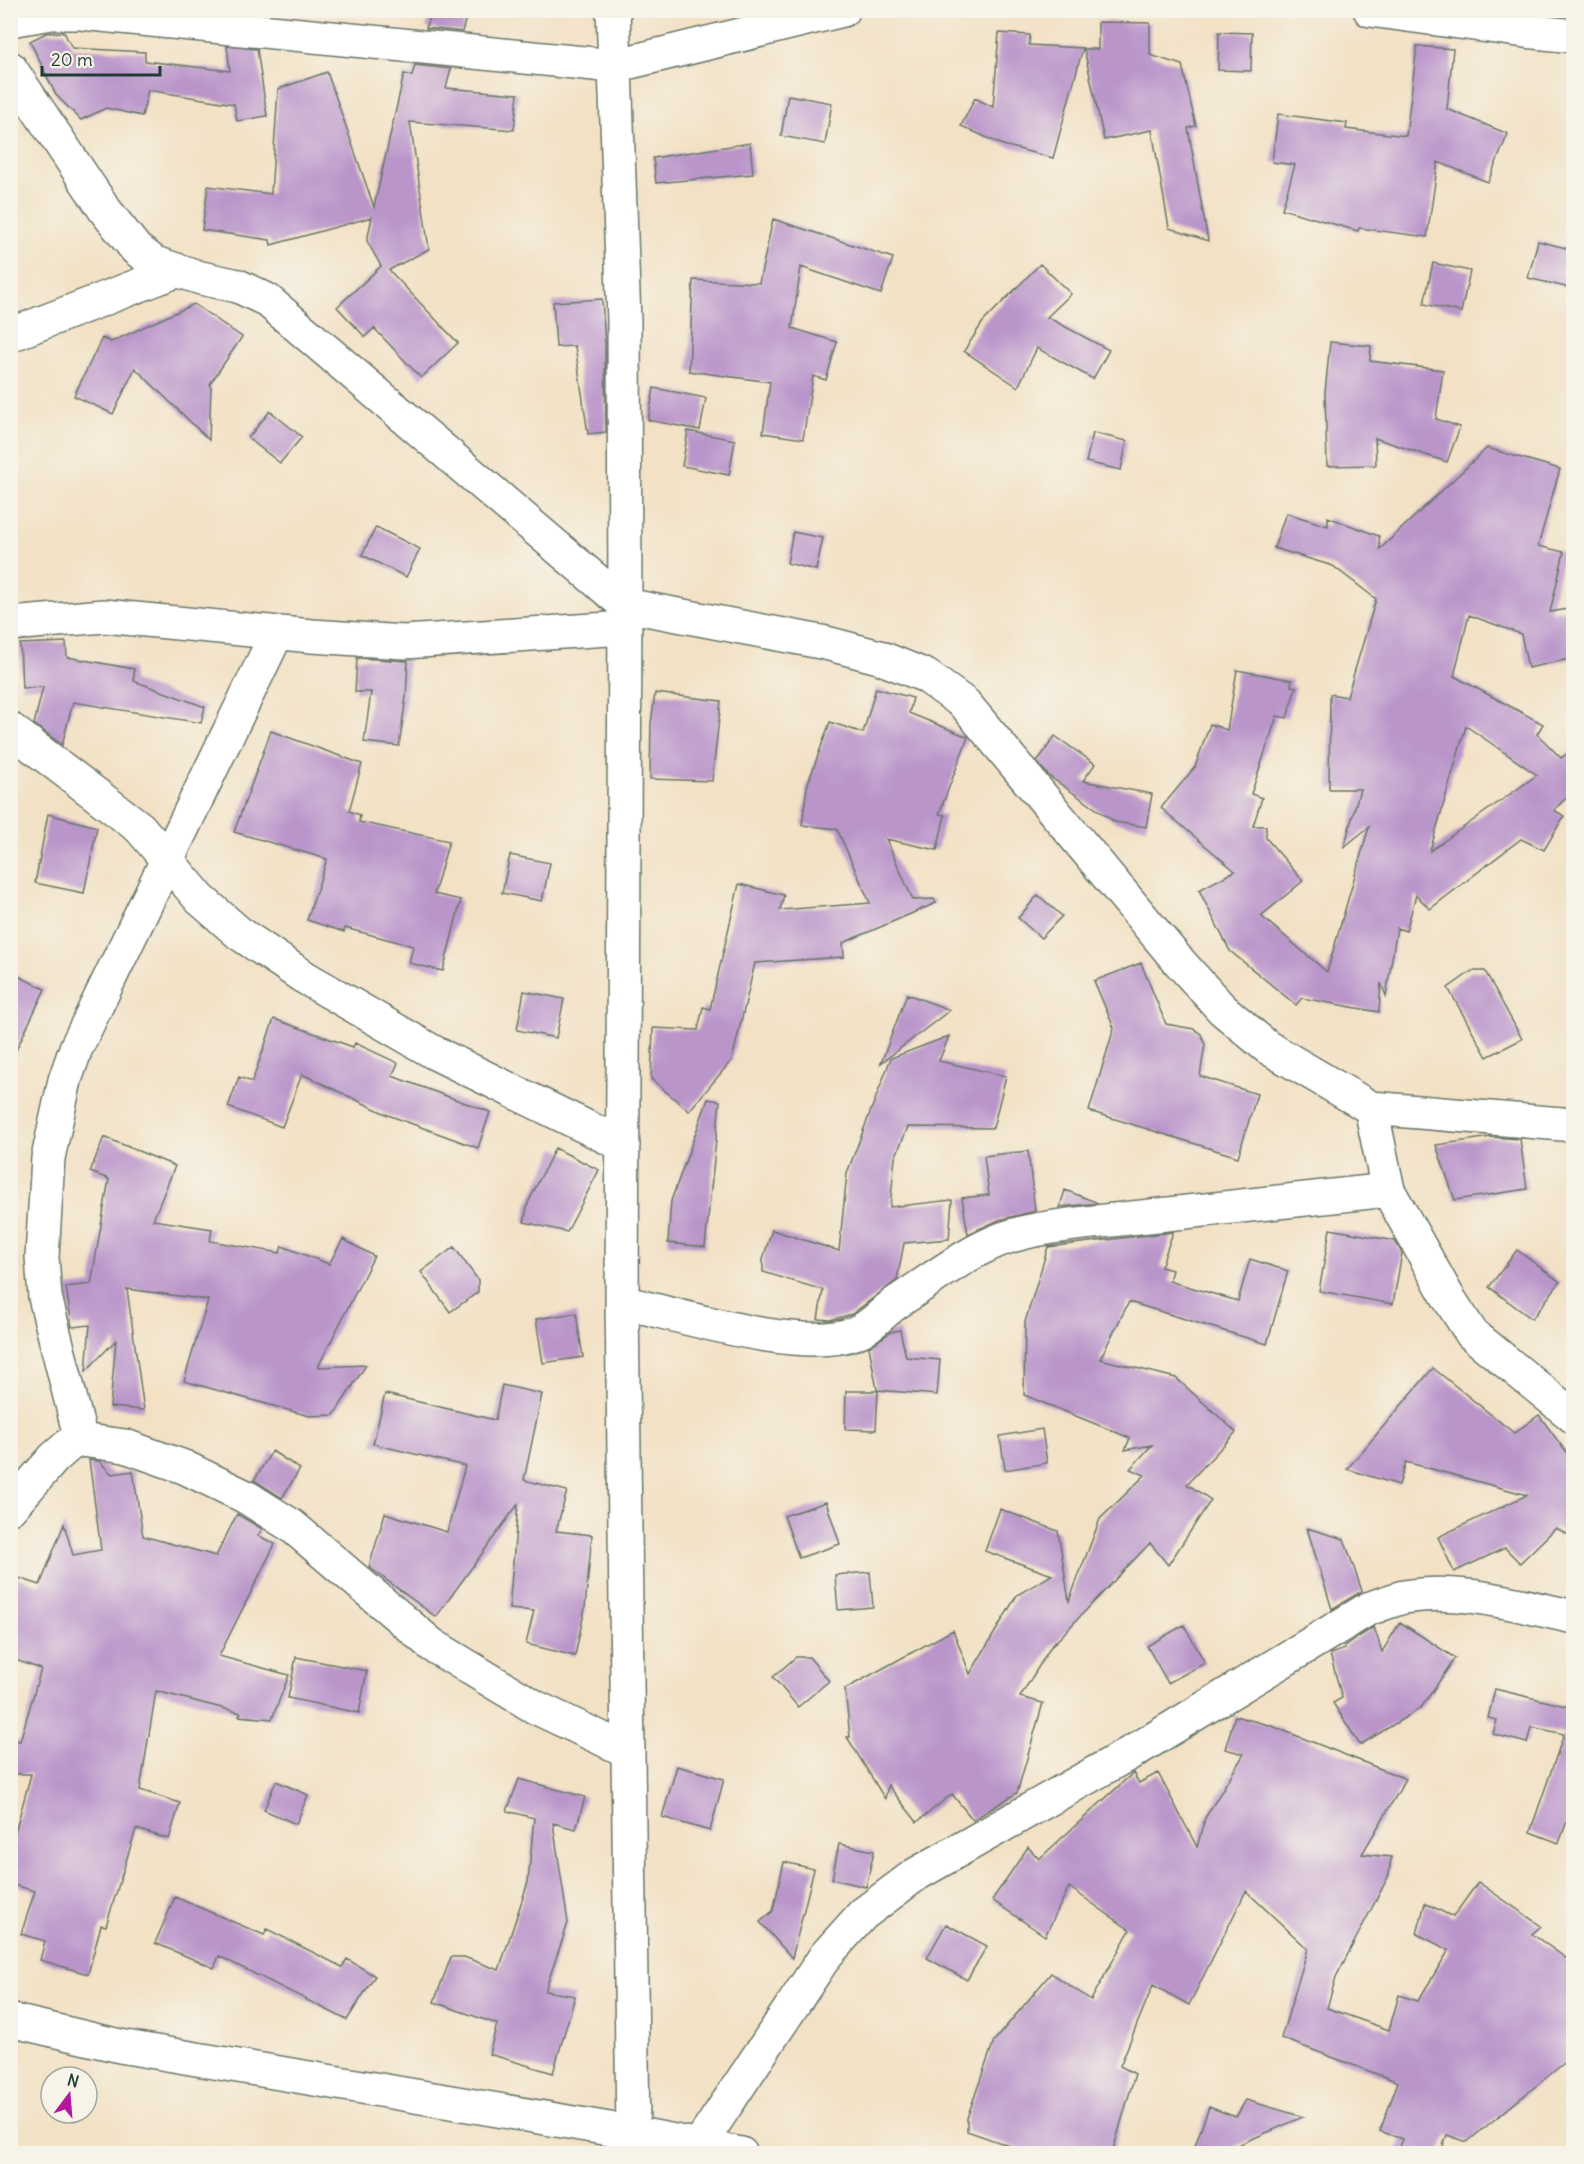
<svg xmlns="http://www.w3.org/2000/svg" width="1584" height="2164" font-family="Delius,sans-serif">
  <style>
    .building { fill: #b995ca; fill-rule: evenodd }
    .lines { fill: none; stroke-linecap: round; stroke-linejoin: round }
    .minor-casing { stroke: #697667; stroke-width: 36 }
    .tertiary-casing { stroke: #697667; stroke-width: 36 }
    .minor { stroke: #fff; stroke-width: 33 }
    .tertiary { stroke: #fff; stroke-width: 33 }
  </style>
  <rect width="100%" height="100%" fill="#f7f3e8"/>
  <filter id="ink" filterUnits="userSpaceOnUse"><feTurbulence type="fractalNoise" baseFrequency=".0167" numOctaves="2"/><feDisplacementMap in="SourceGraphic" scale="12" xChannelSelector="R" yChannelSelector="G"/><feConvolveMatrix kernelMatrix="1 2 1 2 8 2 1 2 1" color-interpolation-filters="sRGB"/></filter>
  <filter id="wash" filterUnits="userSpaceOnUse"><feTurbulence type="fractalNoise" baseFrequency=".008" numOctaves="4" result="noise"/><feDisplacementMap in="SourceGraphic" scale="24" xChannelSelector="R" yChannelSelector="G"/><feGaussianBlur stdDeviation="1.35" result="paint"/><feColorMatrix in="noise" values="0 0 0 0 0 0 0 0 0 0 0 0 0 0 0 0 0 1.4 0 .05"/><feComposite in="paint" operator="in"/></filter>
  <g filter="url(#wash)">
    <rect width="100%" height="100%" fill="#f2e1c5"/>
    <g id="blocks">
      <path class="building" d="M 431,10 L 468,10 L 462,32 L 426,28 Z
        M 1098,22 L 1150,23 L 1150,55 L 1182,65 L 1196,126 L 1188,128 L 1208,241 L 1169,228 L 1152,130 L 1104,140 L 1084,49 L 1098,49 Z
        M 64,32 L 72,48 L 145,52 L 145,61 L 230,71 L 227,46 L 257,49 L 267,116 L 237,121 L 234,104 L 148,90 L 142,116 L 106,108 L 81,120 L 56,95 L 30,41 L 46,33 Z
        M 1219,32 L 1252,33 L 1251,71 L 1218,70 Z
        M 999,33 L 1030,35 L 1029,45 L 1083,48 L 1053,158 L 1003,145 L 961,126 L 975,98 L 993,107 Z
        M 1417,46 L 1453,49 L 1447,109 L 1508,134 L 1488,182 L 1438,162 L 1427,237 L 1359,228 L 1358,231 L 1282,209 L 1295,165 L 1272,162 L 1278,114 L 1347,123 L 1346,129 L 1406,136 Z
        M 415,65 L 451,69 L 446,88 L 518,94 L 514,130 L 410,122 L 429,249 L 389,270 L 458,343 L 421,378 L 374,328 L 365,337 L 337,307 L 381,266 L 367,241 L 372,217 L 271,245 L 270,240 L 202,230 L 208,186 L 271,194 L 278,89 L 327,72 L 374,207 L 404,74 L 412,76 Z
        M 788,95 L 832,103 L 825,144 L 781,136 Z
        M 750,143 L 753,174 L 656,183 L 653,158 Z
        M 773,219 L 893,258 L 881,294 L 801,267 L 792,328 L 837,342 L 826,380 L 813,376 L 803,439 L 763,433 L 770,382 L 689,371 L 693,280 L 759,283 Z
        M 1538,241 L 1574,250 L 1574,289 L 1528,278 Z
        M 1433,263 L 1470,271 L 1461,312 L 1424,304 Z
        M 1040,264 L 1071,294 L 1047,317 L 1109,350 L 1093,379 L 1037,348 L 1018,387 L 964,351 L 983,322 Z
        M 602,299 L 605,343 L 606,432 L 588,434 L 575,346 L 556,347 L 553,302 Z
        M 194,304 L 242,337 L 210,384 L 211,385 L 209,440 L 135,368 L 113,414 L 74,396 L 102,338 L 111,342 Z
        M 1330,342 L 1371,346 L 1370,361 L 1443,370 L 1436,419 L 1460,427 L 1447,462 L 1375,438 L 1376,465 L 1327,466 L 1325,393 Z
        M 654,388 L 706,398 L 700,430 L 648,420 Z
        M 270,411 L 302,437 L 280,463 L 248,438 Z
        M 688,431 L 735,440 L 729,475 L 682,466 Z
        M 1093,433 L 1127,441 L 1121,470 L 1086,462 Z
        M 1487,448 L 1560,469 L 1538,546 L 1564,552 L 1550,612 L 1574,608 L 1574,658 L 1528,668 L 1521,634 L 1469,615 L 1454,676 L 1543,724 L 1537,734 L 1561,758 L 1574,749 L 1574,800 L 1568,796 L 1554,810 L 1564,816 L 1544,850 L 1521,839 L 1430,909 L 1416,895 L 1406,931 L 1397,928 L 1386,996 L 1381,983 L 1379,1012 L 1302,998 L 1296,1005 L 1230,951 L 1199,890 L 1235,871 L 1161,808 L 1195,767 L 1210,724 L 1227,730 L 1237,670 L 1292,680 L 1291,686 L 1296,687 L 1287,718 L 1277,716 L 1251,794 L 1262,798 L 1253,826 L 1266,826 L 1266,838 L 1303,881 L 1261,916 L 1327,972 L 1369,827 L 1344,847 L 1360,789 L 1329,789 L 1330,694 L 1347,697 L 1376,599 L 1333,566 L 1274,548 L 1286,513 L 1328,526 L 1328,517 L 1379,536 L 1380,549 ZM 1466,726 L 1537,775 L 1430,851 Z
        M 376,527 L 420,549 L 406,577 L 362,555 Z
        M 793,532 L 823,538 L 816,570 L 787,563 Z
        M 66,642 L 67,657 L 134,669 L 134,681 L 205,707 L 201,723 L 73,702 L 62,745 L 34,724 L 43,687 L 22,688 L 20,644 Z
        M 357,658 L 408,661 L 406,697 L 399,746 L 364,742 L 371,692 L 355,692 Z
        M 876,688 L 913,698 L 909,713 L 968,737 L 939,814 L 945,815 L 937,850 L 886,839 L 913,900 L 934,899 L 936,903 L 843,943 L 844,957 L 755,963 L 732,1060 L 689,1111 L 651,1079 L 653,1028 L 698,1030 L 703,1007 L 710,1009 L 739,884 L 784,895 L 780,910 L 870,903 L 837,829 L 802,825 L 807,786 L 830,722 L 863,733 Z
        M 655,693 L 721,701 L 712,781 L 650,779 L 651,724 Z
        M 271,731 L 362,764 L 349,811 L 360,815 L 359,822 L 449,841 L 434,894 L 461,900 L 443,971 L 409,963 L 413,946 L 345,928 L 344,932 L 307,920 L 327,859 L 234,832 Z
        M 1055,736 L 1095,764 L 1083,781 L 1152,794 L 1146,827 L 1115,822 L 1049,776 L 1037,762 Z
        M 48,814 L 97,827 L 84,893 L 35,883 Z
        M 510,855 L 550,863 L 542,901 L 502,893 Z
        M 1038,895 L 1062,916 L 1041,938 L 1018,918 Z
        M 1141,963 L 1166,1024 L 1194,1029 L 1201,1034 L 1205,1044 L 1200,1076 L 1257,1094 L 1238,1157 L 1089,1111 L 1114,1028 L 1094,981 Z
        M 1472,971 L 1485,971 L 1522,1039 L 1487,1057 L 1448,988 Z
        M 10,972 L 45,989 L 10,1063 Z
        M 524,991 L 564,999 L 556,1038 L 517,1030 Z
        M 907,994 L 950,1010 L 881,1063 Z
        M 274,1019 L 353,1047 L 355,1043 L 398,1063 L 392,1076 L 490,1112 L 478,1148 L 388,1115 L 302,1074 L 282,1127 L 228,1107 L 239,1077 L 252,1082 Z
        M 949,1036 L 939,1061 L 1006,1076 L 993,1128 L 908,1127 L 895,1158 L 890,1207 L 952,1200 L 949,1239 L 904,1243 L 897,1280 L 852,1314 L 830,1320 L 818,1319 L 823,1290 L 763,1272 L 763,1259 L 772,1230 L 839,1251 L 847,1173 L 891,1058 Z
        M 708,1099 L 720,1101 L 705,1247 L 668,1243 L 671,1201 Z
        M 104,1137 L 175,1166 L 153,1220 L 212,1229 L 210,1241 L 280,1253 L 282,1246 L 329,1264 L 343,1239 L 374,1256 L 318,1367 L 366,1365 L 334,1415 L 309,1416 L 184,1381 L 208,1300 L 127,1289 L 144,1410 L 110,1407 L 116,1340 L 86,1371 L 90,1325 L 72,1327 L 66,1287 L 91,1284 L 109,1179 L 90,1172 Z
        M 1491,1137 L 1520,1139 L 1527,1189 L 1455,1200 L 1436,1145 Z
        M 555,1148 L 599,1170 L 567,1232 L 524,1222 L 528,1203 Z
        M 1028,1151 L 1035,1211 L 999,1220 L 968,1234 L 962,1198 L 989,1195 L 984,1156 Z
        M 1065,1190 L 1098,1203 L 1060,1207 Z
        M 1330,1229 L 1395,1241 L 1402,1253 L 1393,1304 L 1319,1291 Z
        M 1173,1232 L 1161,1267 L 1172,1270 L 1169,1281 L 1238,1301 L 1250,1259 L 1288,1271 L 1267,1344 L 1129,1302 L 1100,1359 L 1176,1378 L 1236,1432 L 1187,1484 L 1211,1500 L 1168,1565 L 1150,1543 L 1052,1646 L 1055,1640 L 1020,1697 L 1043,1703 L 1017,1793 L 973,1820 L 952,1794 L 917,1822 L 888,1785 L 885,1799 L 847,1737 L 850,1737 L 845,1689 L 953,1630 L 970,1674 L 1017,1595 L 1052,1575 L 985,1551 L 1000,1509 L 1058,1531 L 1069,1601 L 1100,1519 L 1145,1475 L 1130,1469 L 1152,1445 L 1125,1450 L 1130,1438 L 1024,1395 L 1025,1322 L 1048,1247 Z
        M 454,1247 L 478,1280 L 478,1292 L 450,1312 L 421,1272 Z
        M 1517,1250 L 1560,1282 L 1532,1319 L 1489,1287 Z
        M 576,1313 L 583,1357 L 543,1363 L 536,1319 Z
        M 900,1330 L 906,1357 L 940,1360 L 937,1395 L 877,1390 L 869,1347 L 891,1332 Z
        M 1433,1368 L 1514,1433 L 1539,1415 L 1574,1463 L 1574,1538 L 1556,1528 L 1520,1563 L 1505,1548 L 1454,1572 L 1438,1537 L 1527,1495 L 1406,1462 L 1399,1485 L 1347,1469 Z
        M 502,1385 L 542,1394 L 524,1480 L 567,1491 L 556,1531 L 592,1535 L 585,1608 L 575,1656 L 526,1644 L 534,1611 L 509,1609 L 518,1504 L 436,1617 L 369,1567 L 385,1513 L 447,1532 L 465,1466 L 373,1444 L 385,1394 L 495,1420 Z
        M 846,1391 L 878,1391 L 876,1430 L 845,1429 Z
        M 1042,1429 L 1047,1463 L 1005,1470 L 1000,1436 Z
        M 272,1451 L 300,1469 L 282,1498 L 254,1480 Z
        M 89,1460 L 99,1461 L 112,1474 L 133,1471 L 143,1536 L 216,1556 L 237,1514 L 262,1529 L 258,1536 L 275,1544 L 219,1656 L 289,1675 L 272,1719 L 239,1716 L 241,1713 L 156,1691 L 140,1790 L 180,1803 L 169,1839 L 136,1829 L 106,1926 L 101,1925 L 88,1974 L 40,1960 L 45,1941 L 21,1934 L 35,1891 L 10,1884 L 10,1851 L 31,1774 L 10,1774 L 10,1740 L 20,1741 L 41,1669 L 10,1658 L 10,1575 L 40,1585 L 64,1524 L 73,1555 L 101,1550 Z
        M 826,1502 L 840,1544 L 799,1558 L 784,1516 Z
        M 1307,1528 L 1344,1539 L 1362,1591 L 1332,1609 Z
        M 870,1572 L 873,1607 L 838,1610 L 835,1575 Z
        M 1400,1622 L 1455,1658 L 1421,1708 L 1360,1745 L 1333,1703 L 1342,1698 L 1330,1654 L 1345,1649 L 1344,1646 L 1374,1627 L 1382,1652 Z
        M 1184,1625 L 1205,1663 L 1168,1683 L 1147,1646 Z
        M 296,1657 L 367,1671 L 359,1713 L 288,1698 Z
        M 796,1657 L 809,1657 L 829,1681 L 798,1707 L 773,1677 Z
        M 1495,1689 L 1574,1708 L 1574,1802 L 1559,1843 L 1530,1832 L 1564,1734 L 1531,1727 L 1527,1743 L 1493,1734 L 1497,1720 L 1488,1718 Z
        M 1235,1716 L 1272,1726 L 1406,1779 L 1362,1854 L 1391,1857 L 1389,1875 L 1336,1977 L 1327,2008 L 1389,2030 L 1399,1995 L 1418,2001 L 1449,1950 L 1417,1934 L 1425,1903 L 1453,1917 L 1478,1882 L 1541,1926 L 1532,1934 L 1574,1964 L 1574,2055 L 1467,2142 L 1447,2135 L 1440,2154 L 1396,2154 L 1402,2139 L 1380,2131 L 1398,2082 L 1281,2038 L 1308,1949 L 1246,1891 L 1189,2005 L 1153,1985 L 1120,2066 L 1135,2074 L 1112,2154 L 1033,2154 L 967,2131 L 967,2118 L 994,2041 L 1051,1973 L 1091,2000 L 1130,1930 L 1069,1887 L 1045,1936 L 992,1900 L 1028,1847 L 1039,1859 L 1133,1773 L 1139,1783 L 1158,1773 L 1197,1847 L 1205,1818 L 1244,1754 L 1225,1749 Z
        M 677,1766 L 724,1779 L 710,1831 L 662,1817 Z
        M 519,1779 L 585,1797 L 576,1829 L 553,1823 L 568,1923 L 545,1991 L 575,1996 L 553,2073 L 489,2054 L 497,2024 L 434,2002 L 451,1957 L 464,1957 L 499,1970 L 528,1882 L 534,1818 L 507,1811 Z
        M 276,1781 L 308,1795 L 296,1824 L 264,1810 Z
        M 839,1844 L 874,1851 L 866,1887 L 832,1879 Z
        M 784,1862 L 814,1869 L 792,1958 L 760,1922 L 773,1911 Z
        M 175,1897 L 264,1935 L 267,1929 L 342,1967 L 347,1959 L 375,1976 L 347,2020 L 219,1956 L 214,1968 L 155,1943 Z
        M 946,1924 L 987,1946 L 967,1980 L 927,1958 Z
        M 1246,2100 L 1303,2117 L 1217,2154 L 1192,2154 L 1209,2107 L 1236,2117 Z"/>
    </g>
  </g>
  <g filter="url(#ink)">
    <use href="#blocks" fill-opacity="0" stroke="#697667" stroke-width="1.5"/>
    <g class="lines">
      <g class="minor-casing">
        <path id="minor" d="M 613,10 L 624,321 L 625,605 L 622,1302 L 633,2133 L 624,2154
          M 1370,10 L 1525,31 L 1574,36
          M 10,20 L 52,13 L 81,13 L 614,66 L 843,10
          M 10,68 L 105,210 L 136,249 L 155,263 L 201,278 L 238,286 L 267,300 L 625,605 L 826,643 L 879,657 L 926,676 L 965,704 L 1175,957 L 1222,1009 L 1267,1047 L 1371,1108 L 1574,1125
          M 10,335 L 176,271
          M 10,624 L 104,616 L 312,636 L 404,642 L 625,628
          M 10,729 L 140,828 L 200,899 L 239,933 L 304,977 L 435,1053 L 623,1145
          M 1371,1108 L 1388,1190 L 1448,1297 L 1472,1334 L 1574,1417
          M 622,1302 C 679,1315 802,1354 855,1333 C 872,1327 884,1310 899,1301 C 926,1283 955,1261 984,1247 C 1012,1232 1045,1228 1076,1224 L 1388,1190
          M 81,1440 L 45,1297 L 42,1257 L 48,1158 L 65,1080 L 76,1048 L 277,633
          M 10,1508 L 54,1458 L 70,1444 L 81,1440 L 125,1446 L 184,1467 L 246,1497 L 292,1526 L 432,1645 L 535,1707 L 628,1751
          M 698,2154 L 698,2147 L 826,1955 L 863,1914 L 915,1875 L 1139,1748 L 1368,1609 C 1380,1605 1392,1600 1404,1597 C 1460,1587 1518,1605 1574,1617"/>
      </g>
      <g class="tertiary-casing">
        <path id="tertiary" d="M 10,2020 L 120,2046 L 633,2133 L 741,2154"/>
      </g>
      <use href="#minor" class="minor"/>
      <use href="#tertiary" class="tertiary"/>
    </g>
  </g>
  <rect width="1584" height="2164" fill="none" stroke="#f7f3e8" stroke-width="36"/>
  <g transform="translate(69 2095) rotate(16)"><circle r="28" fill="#f7f3e8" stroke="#a1aaa0" stroke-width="1.5"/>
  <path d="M0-4.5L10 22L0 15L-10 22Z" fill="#b5179e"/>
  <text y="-9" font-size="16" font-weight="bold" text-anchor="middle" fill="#1f3d34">N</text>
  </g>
  <path d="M42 66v9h118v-9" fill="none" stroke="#1f3d34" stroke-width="3"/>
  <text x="51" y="66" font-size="18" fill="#1f3d34" stroke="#f7f3e8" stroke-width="4.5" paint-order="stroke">20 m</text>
</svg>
